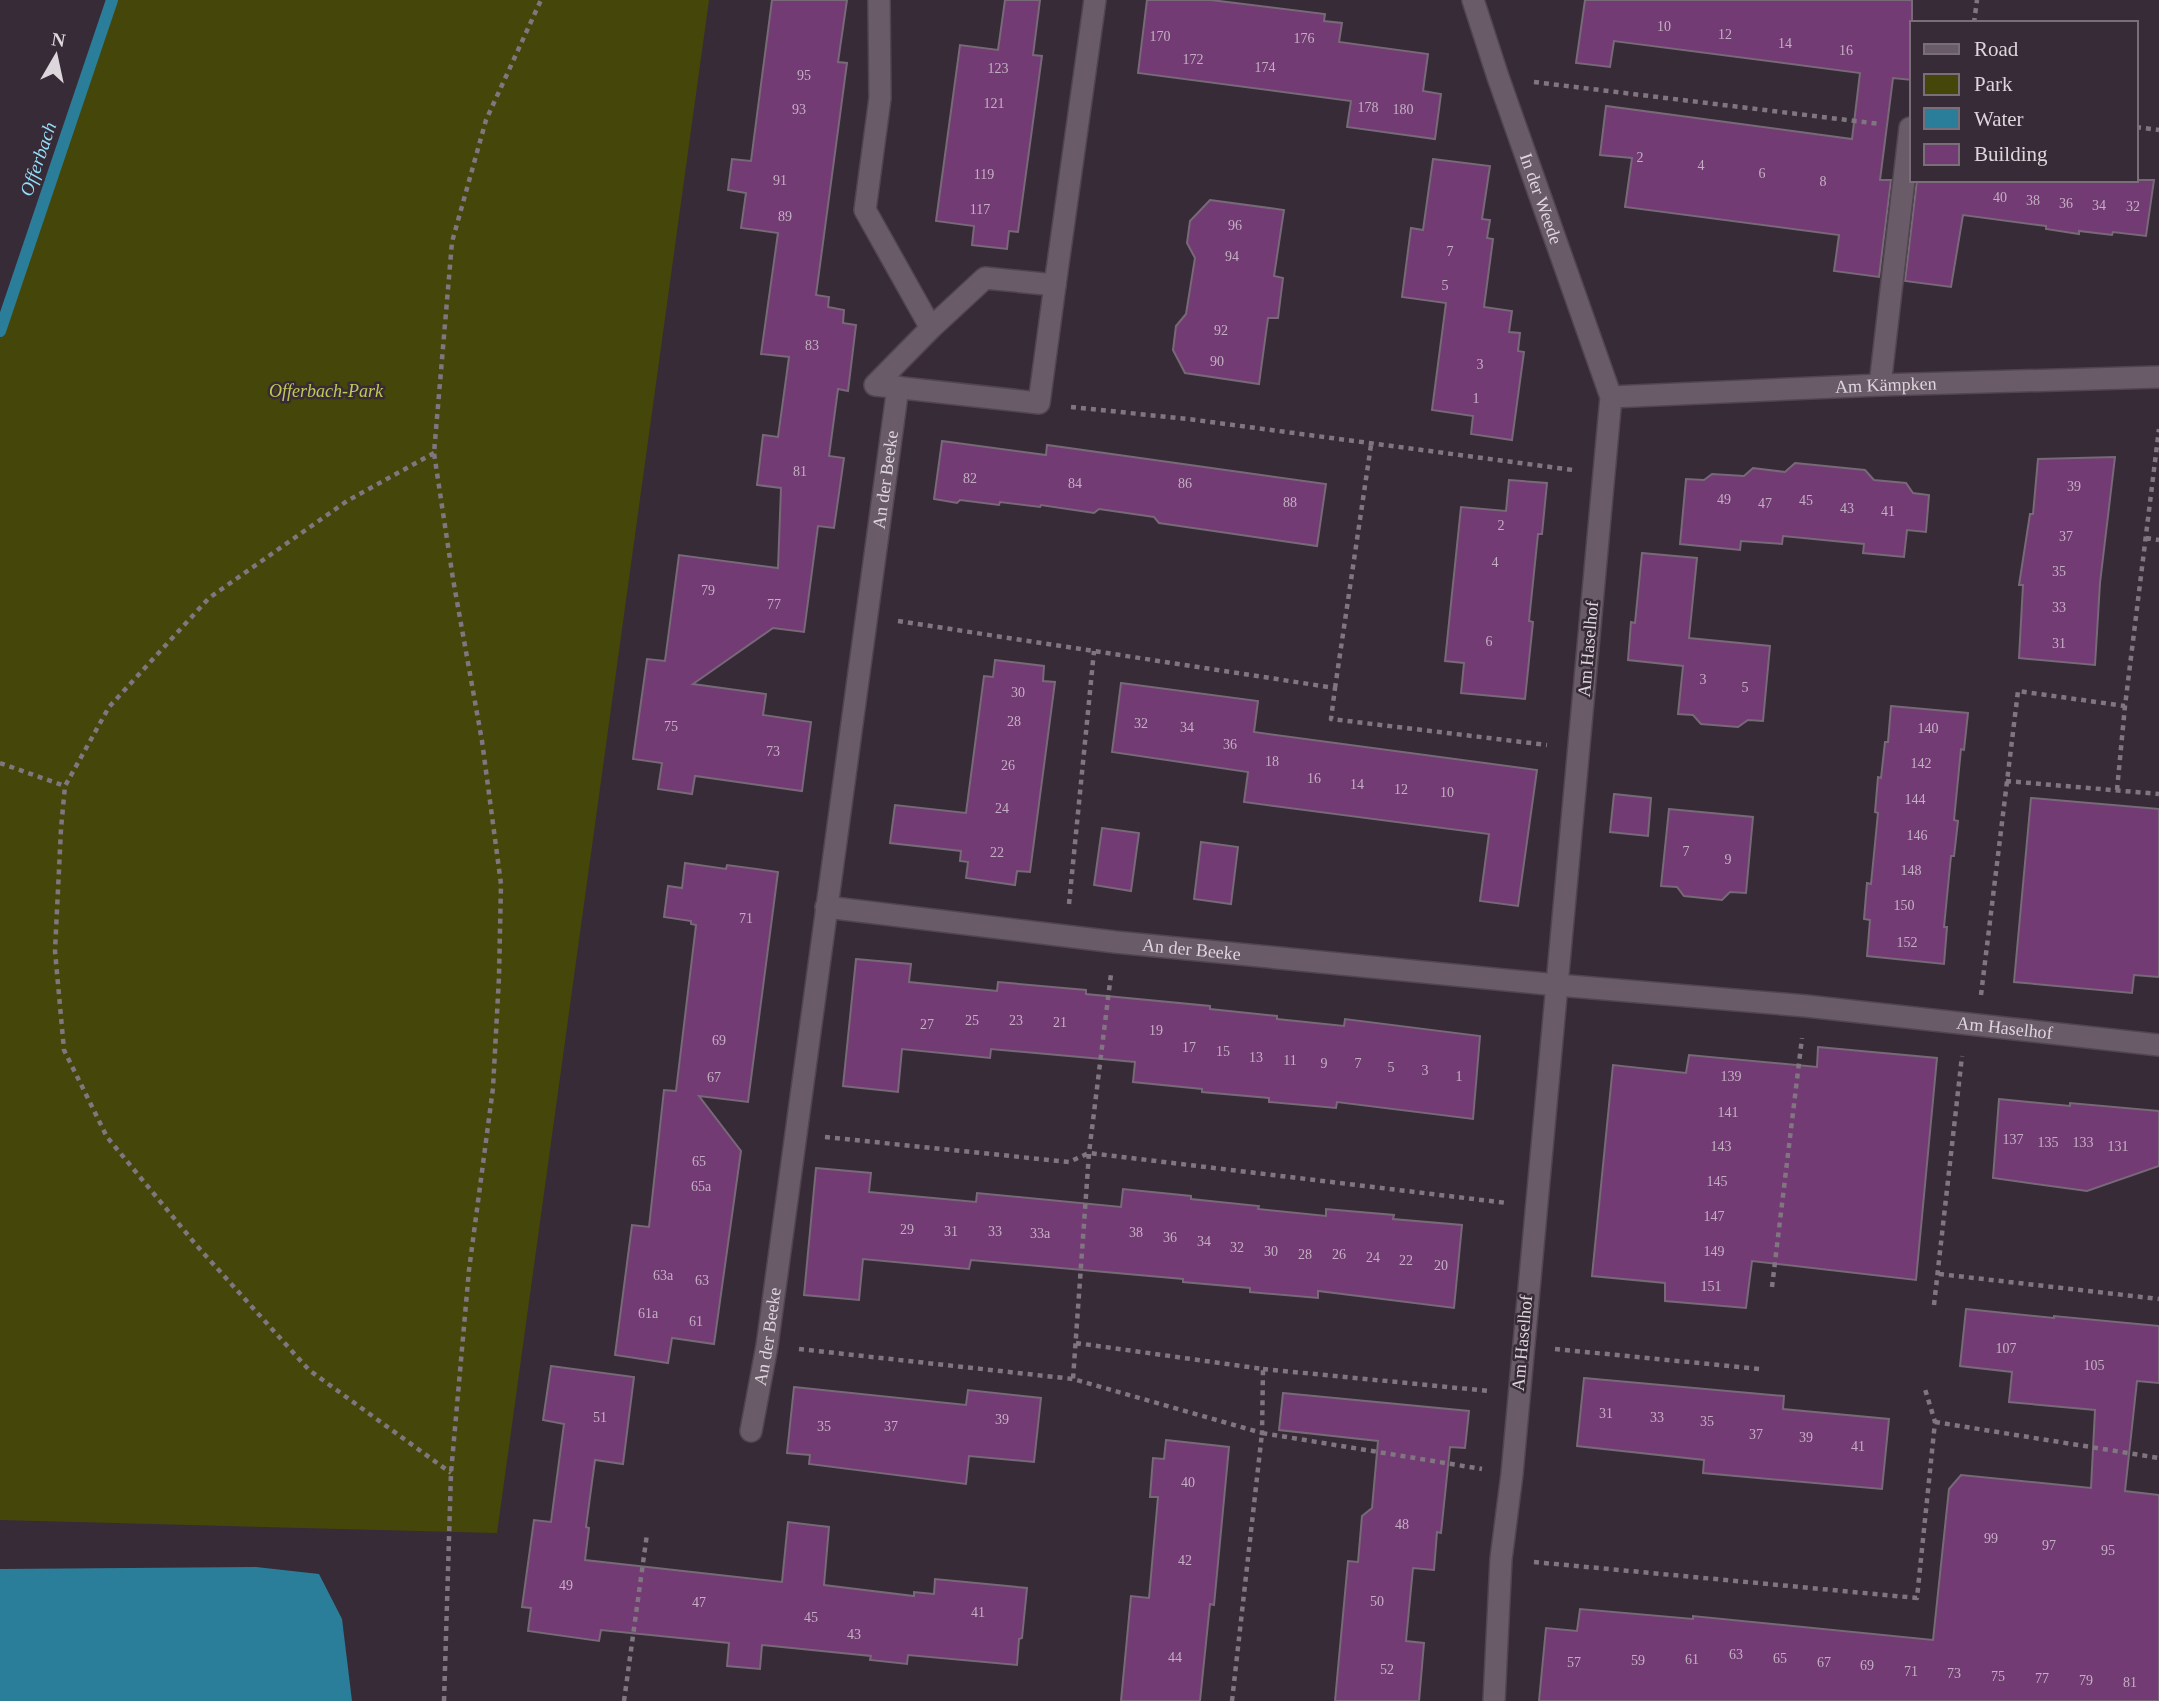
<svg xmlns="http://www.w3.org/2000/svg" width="2159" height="1701" font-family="Georgia,serif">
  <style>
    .green { fill: #45470a }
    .water { fill: #2b7e99 }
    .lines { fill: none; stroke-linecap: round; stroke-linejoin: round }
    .stream { stroke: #2b7e99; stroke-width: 12 }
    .building { fill: #733b73; stroke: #776977; stroke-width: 2 }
    .lane-casing { stroke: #514650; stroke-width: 24 }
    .street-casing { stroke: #514650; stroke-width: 24 }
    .path { stroke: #807680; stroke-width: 4.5; stroke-dasharray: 5 5; stroke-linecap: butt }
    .lane { stroke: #6a5b69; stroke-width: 21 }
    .street { stroke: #6a5b69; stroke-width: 21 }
    .labels { text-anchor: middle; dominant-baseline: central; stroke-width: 5; stroke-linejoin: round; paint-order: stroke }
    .number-label { font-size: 14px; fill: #c3afc2 }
    .street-label { font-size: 18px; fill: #ded6dd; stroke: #372b37 }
    .park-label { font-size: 18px; font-style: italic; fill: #c2c854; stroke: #372b37 }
    .water-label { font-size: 19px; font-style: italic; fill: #93defa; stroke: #372b37 }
  </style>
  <rect width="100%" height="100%" fill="#372b37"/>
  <path class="green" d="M 109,0 L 709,0 L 497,1533 L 0,1520 L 0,338 Z"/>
  <path class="water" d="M 256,1567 L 319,1574 L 342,1619 L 352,1701 L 0,1701 L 0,1569 Z"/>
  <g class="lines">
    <path class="stream" d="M 0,331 L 112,0"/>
  </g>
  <path class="building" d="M 772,0 L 847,0 L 838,62 L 847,63 L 816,295 L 829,297 L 828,307 L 844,310 L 843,323 L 856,325 L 848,391 L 838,389 L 829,456 L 844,458 L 834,528 L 818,526 L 804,632 L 773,628 L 693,684 L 766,694 L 763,715 L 811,722 L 802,791 L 695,776 L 692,794 L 658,789 L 662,763 L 633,759 L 647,659 L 665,661 L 679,555 L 778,568 L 781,488 L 757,485 L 763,435 L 778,437 L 789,357 L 761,354 L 778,233 L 741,228 L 746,193 L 728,190 L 732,159 L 751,161 Z
    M 1005,0 L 1040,0 L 1033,55 L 1042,56 L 1018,232 L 1009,231 L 1007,249 L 972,245 L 974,226 L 936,221 L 960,45 L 998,50 Z
    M 1147,0 L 1211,0 L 1325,14 L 1324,21 L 1342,23 L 1339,42 L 1428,54 L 1423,91 L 1441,94 L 1435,139 L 1347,127 L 1351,101 L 1138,73 Z
    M 1585,0 L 1912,0 L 1912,80 L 1893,78 L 1880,180 L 1891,180 L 1879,277 L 1834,271 L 1839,235 L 1625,207 L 1632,158 L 1600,155 L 1606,106 L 1852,139 L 1860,73 L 1614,41 L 1610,67 L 1576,63 Z
    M 1433,159 L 1490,166 L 1482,219 L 1490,220 L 1487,238 L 1493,239 L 1484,307 L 1512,311 L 1509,332 L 1520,333 L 1518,351 L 1524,352 L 1512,440 L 1471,434 L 1473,416 L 1432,410 L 1446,303 L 1402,297 L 1411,228 L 1423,230 Z
    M 1917,180 L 2154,180 L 2146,236 L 2113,232 L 2112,235 L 2079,231 L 2079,234 L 2046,229 L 2046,226 L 1963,215 L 1951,287 L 1905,281 Z
    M 1210,200 L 1284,210 L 1274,276 L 1283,278 L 1278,318 L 1268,318 L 1259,384 L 1185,373 L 1173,350 L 1176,326 L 1186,314 L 1195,258 L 1187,243 L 1190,221 Z
    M 942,441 L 1046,455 L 1047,445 L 1326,484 L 1317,546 L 1159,523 L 1154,517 L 1099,509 L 1094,513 L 1041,505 L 1040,507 L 1000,502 L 999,505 L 960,500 L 957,503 L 934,499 Z
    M 2115,457 L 2100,583 L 2095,665 L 2019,658 L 2023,585 L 2019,585 L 2030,514 L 2033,514 L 2038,459 Z
    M 1795,463 L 1865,470 L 1874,480 L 1906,483 L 1913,493 L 1929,495 L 1926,532 L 1907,530 L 1904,557 L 1863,553 L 1864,544 L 1783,536 L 1782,544 L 1741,541 L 1740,550 L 1680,544 L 1686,479 L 1704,480 L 1712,474 L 1744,476 L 1753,468 L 1785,472 Z
    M 1509,480 L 1547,483 L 1542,534 L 1538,534 L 1529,621 L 1533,622 L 1525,699 L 1461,693 L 1464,663 L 1445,661 L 1461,507 L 1506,511 Z
    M 1642,553 L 1697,558 L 1689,638 L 1770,646 L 1763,721 L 1748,720 L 1738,727 L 1701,724 L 1693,715 L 1678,714 L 1683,666 L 1628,660 L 1631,622 L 1635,623 Z
    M 995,660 L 1044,666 L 1043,681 L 1055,682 L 1030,872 L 1017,871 L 1015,885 L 966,878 L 968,862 L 960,861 L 961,851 L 890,843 L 895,805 L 966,813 L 984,676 L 993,677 Z
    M 1121,683 L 1258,701 L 1254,732 L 1537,770 L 1518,906 L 1480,901 L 1489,834 L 1244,802 L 1248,772 L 1112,752 Z
    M 1891,706 L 1968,713 L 1964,750 L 1961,749 L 1954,820 L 1958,821 L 1954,856 L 1951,856 L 1944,927 L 1947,927 L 1944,964 L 1867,956 L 1870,920 L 1864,919 L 1867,883 L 1871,884 L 1878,813 L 1875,812 L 1878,777 L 1881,778 L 1885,742 L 1888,742 Z
    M 1614,794 L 1651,798 L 1648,836 L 1610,832 Z
    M 2031,798 L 2159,809 L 2159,977 L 2134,975 L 2132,993 L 2014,982 Z
    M 1669,809 L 1753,817 L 1746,893 L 1730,892 L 1722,900 L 1684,896 L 1677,887 L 1661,886 Z
    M 1102,828 L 1139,833 L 1131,891 L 1094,885 Z
    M 1201,842 L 1238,847 L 1231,904 L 1194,899 Z
    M 685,863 L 726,869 L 727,865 L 778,872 L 748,1102 L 699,1096 L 741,1151 L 714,1344 L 672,1338 L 668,1363 L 615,1355 L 632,1225 L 649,1227 L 664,1090 L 676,1091 L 696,925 L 691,924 L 691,921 L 664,917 L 668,886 L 682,888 Z
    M 856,959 L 911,964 L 909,982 L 997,991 L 998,982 L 1041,986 L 1086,990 L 1086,994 L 1210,1006 L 1210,1009 L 1277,1016 L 1277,1019 L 1344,1026 L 1345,1019 L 1480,1036 L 1473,1119 L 1337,1102 L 1336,1108 L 1269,1102 L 1269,1098 L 1202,1092 L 1202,1089 L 1133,1082 L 1135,1062 L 991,1049 L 990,1058 L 902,1049 L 898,1092 L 843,1086 Z
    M 1818,1047 L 1937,1058 L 1916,1280 L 1752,1261 L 1746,1308 L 1665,1301 L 1665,1283 L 1592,1276 L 1613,1065 L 1686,1073 L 1689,1055 L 1817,1067 Z
    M 1999,1099 L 2070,1106 L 2070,1103 L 2159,1111 L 2159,1166 L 2087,1191 L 1993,1178 Z
    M 816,1168 L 871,1173 L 869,1192 L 976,1202 L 977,1193 L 1121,1207 L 1123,1189 L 1191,1196 L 1191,1199 L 1259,1206 L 1258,1209 L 1326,1216 L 1326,1209 L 1394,1215 L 1393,1219 L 1462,1225 L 1454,1308 L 1318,1291 L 1318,1298 L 1250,1292 L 1250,1288 L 1183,1282 L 1183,1279 L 971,1260 L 969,1269 L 863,1259 L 859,1300 L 804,1295 Z
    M 1966,1309 L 2054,1318 L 2054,1316 L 2159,1326 L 2159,1383 L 2137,1381 L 2125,1491 L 2159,1495 L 2159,1701 L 1539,1701 L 1546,1628 L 1577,1631 L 1580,1609 L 1693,1619 L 1693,1616 L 1933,1640 L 1949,1489 L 1961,1475 L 2091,1488 L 2095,1410 L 2009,1402 L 2012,1372 L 1960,1366 Z
    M 551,1366 L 634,1377 L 623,1464 L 595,1460 L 586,1527 L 589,1528 L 585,1560 L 782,1582 L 788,1522 L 829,1527 L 824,1585 L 914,1596 L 914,1592 L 934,1594 L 935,1579 L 1027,1588 L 1022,1638 L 1019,1639 L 1017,1665 L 908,1655 L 907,1664 L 870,1660 L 871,1656 L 762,1645 L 760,1669 L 727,1666 L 729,1643 L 601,1630 L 599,1641 L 528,1631 L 531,1608 L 522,1607 L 534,1520 L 551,1522 L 564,1424 L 543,1420 Z
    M 1584,1378 L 1784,1396 L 1783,1409 L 1889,1419 L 1882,1489 L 1703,1473 L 1704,1460 L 1577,1446 Z
    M 794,1387 L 966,1405 L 968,1390 L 1041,1398 L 1034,1462 L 969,1456 L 966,1484 L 809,1464 L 810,1455 L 787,1453 Z
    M 1283,1393 L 1469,1411 L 1465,1448 L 1450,1447 L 1441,1533 L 1437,1532 L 1434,1570 L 1413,1568 L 1406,1641 L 1424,1643 L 1419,1701 L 1335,1701 L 1348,1561 L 1358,1562 L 1362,1516 L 1372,1508 L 1378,1441 L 1279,1430 Z
    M 1166,1440 L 1229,1447 L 1214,1605 L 1210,1604 L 1200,1701 L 1121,1701 L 1131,1596 L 1149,1598 L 1158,1497 L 1150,1497 L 1153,1458 L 1164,1459 Z"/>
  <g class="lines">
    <g class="lane-casing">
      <path id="lane" d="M 1880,385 L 1910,128"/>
    </g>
    <g class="street-casing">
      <g id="street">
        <path d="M 879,0 L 880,98 L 865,210 L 931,328"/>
        <path id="s1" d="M 1473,0 L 1498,77 L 1611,397 L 1512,1474 L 1501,1559 L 1494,1701"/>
        <path d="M 985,278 L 1055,285 L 1039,403 L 875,385 L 931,328 Z"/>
        <path d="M 1055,285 L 1095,0"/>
        <path id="s2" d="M 1611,397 L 1880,385 L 2159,377"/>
        <path id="s3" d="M 826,907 L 1115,942 L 1557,985 L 1806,1006 L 2159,1045"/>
        <path id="s4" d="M 751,1431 L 767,1346 L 898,387"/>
      </g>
    </g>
    <path class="path" d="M 1974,23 L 1977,0
      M 1534,82 L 1880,124
      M 2136,127 L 2159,130
      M 1071,407 L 1188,419 L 1573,470
      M 434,453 L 347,501 L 209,598 L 109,707 L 65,786 L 61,829 L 55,951 L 64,1050 L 107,1137 L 197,1246 L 309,1370 L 451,1473
      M 2146,538 L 2159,540
      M 898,621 L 1335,688 L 1331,719 L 1547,745
      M 1335,688 L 1371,445
      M 0,763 L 65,786
      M 2006,781 L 2159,794
      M 2117,790 L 2125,706
      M 1069,904 L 1094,651
      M 1981,995 L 2018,691 L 2125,706 L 2159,429
      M 825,1137 L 1069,1162 L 1089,1153 L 1507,1203
      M 1939,1274 L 2159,1299
      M 1772,1287 L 1802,1038
      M 1934,1305 L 1962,1056
      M 1076,1343 L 1263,1369 L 1262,1433 L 1073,1379 L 1089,1153 L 1111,974
      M 799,1349 L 1073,1379
      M 1555,1349 L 1760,1369
      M 1263,1369 L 1489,1391
      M 1935,1422 L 2159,1458
      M 1534,1562 L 1917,1598 L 1935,1422 L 1925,1389
      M 444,1701 L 451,1473 L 469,1270 L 493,1088 L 499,977 L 501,884 L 482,741 L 453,579 L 434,453 L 452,242 L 486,120 L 541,0
      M 624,1701 L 647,1534
      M 1232,1701 L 1262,1433 L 1482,1469"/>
    <use href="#lane" class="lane"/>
    <use href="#street" class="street"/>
  </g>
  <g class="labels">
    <g class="number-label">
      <text x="1664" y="26">10</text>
      <text x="1725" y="34">12</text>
      <text x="1160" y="36">170</text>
      <text x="1304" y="38">176</text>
      <text x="1785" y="43">14</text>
      <text x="1846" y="50">16</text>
      <text x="1193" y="59">172</text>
      <text x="1265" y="67">174</text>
      <text x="998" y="68">123</text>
      <text x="804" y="75">95</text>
      <text x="994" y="103">121</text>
      <text x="1368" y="107">178</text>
      <text x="799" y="109">93</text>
      <text x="1403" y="109">180</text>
      <text x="1640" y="157">2</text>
      <text x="1701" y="165">4</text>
      <text x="1762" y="173">6</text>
      <text x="984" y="174">119</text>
      <text x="780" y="180">91</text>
      <text x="1823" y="181">8</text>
      <text x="2000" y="197">40</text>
      <text x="2033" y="200">38</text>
      <text x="2066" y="203">36</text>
      <text x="2099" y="205">34</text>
      <text x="2133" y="206">32</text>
      <text x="980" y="209">117</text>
      <text x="785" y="216">89</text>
      <text x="1235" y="225">96</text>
      <text x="1450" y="251">7</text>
      <text x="1232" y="256">94</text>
      <text x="1445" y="285">5</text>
      <text x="1221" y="330">92</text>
      <text x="812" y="345">83</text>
      <text x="1217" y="361">90</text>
      <text x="1480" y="364">3</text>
      <text x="1476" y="398">1</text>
      <text x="800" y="471">81</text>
      <text x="970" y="478">82</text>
      <text x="1075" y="483">84</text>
      <text x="1185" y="483">86</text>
      <text x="2074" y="486">39</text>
      <text x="1724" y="499">49</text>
      <text x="1806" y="500">45</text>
      <text x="1290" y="502">88</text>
      <text x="1765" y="503">47</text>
      <text x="1847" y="508">43</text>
      <text x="1888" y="511">41</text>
      <text x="1501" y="525">2</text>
      <text x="2066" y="536">37</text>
      <text x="1495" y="562">4</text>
      <text x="2059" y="571">35</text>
      <text x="708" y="590">79</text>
      <text x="774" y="604">77</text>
      <text x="2059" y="607">33</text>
      <text x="1489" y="641">6</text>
      <text x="2059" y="643">31</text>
      <text x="1703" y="679">3</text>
      <text x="1745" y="687">5</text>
      <text x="1018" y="692">30</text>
      <text x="1014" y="721">28</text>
      <text x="1141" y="723">32</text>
      <text x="671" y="726">75</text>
      <text x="1187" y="727">34</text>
      <text x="1928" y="728">140</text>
      <text x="1230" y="744">36</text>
      <text x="773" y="751">73</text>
      <text x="1272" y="761">18</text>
      <text x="1921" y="763">142</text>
      <text x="1008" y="765">26</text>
      <text x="1314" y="778">16</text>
      <text x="1357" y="784">14</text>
      <text x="1401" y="789">12</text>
      <text x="1447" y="792">10</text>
      <text x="1915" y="799">144</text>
      <text x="1002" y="808">24</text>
      <text x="1917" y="835">146</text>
      <text x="1686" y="851">7</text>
      <text x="997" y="852">22</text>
      <text x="1728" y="859">9</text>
      <text x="1911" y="870">148</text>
      <text x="1904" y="905">150</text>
      <text x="746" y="918">71</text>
      <text x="1907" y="942">152</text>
      <text x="972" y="1020">25</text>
      <text x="1016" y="1020">23</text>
      <text x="1060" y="1022">21</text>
      <text x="927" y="1024">27</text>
      <text x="1156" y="1030">19</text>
      <text x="719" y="1040">69</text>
      <text x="1189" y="1047">17</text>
      <text x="1223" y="1051">15</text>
      <text x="1256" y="1057">13</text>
      <text x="1290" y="1060">11</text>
      <text x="1324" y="1063">9</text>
      <text x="1358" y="1063">7</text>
      <text x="1391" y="1067">5</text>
      <text x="1425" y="1070">3</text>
      <text x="1459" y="1076">1</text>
      <text x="1731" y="1076">139</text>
      <text x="714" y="1077">67</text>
      <text x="1728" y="1112">141</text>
      <text x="2013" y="1139">137</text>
      <text x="2048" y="1142">135</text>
      <text x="2083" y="1142">133</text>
      <text x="1721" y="1146">143</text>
      <text x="2118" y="1146">131</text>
      <text x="699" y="1161">65</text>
      <text x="1717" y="1181">145</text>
      <text x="701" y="1186">65a</text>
      <text x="1714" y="1216">147</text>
      <text x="907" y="1229">29</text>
      <text x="951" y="1231">31</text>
      <text x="995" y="1231">33</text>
      <text x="1136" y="1232">38</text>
      <text x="1040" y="1233">33a</text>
      <text x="1170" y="1237">36</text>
      <text x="1204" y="1241">34</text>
      <text x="1237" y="1247">32</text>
      <text x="1271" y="1251">30</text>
      <text x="1714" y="1251">149</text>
      <text x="1305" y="1254">28</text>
      <text x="1339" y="1254">26</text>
      <text x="1373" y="1257">24</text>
      <text x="1406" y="1260">22</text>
      <text x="1441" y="1265">20</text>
      <text x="663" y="1275">63a</text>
      <text x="702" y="1280">63</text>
      <text x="1711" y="1286">151</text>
      <text x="648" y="1313">61a</text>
      <text x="696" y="1321">61</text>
      <text x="2006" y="1348">107</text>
      <text x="2094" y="1365">105</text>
      <text x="1606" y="1413">31</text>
      <text x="600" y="1417">51</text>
      <text x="1657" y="1417">33</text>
      <text x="1002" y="1419">39</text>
      <text x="1707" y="1421">35</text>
      <text x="824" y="1426">35</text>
      <text x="891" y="1426">37</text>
      <text x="1756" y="1434">37</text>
      <text x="1806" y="1437">39</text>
      <text x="1858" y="1446">41</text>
      <text x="1188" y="1482">40</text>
      <text x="1402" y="1524">48</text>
      <text x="1991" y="1538">99</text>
      <text x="2049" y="1545">97</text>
      <text x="2108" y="1550">95</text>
      <text x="1185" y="1560">42</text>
      <text x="566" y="1585">49</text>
      <text x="1377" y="1601">50</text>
      <text x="699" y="1602">47</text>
      <text x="978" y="1612">41</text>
      <text x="811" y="1617">45</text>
      <text x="854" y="1634">43</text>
      <text x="1736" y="1654">63</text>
      <text x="1175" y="1657">44</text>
      <text x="1780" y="1658">65</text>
      <text x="1692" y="1659">61</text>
      <text x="1638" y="1660">59</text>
      <text x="1574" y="1662">57</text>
      <text x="1824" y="1662">67</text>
      <text x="1867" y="1665">69</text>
      <text x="1387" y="1669">52</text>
      <text x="1911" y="1671">71</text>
      <text x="1954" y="1673">73</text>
      <text x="1998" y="1676">75</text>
      <text x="2042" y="1678">77</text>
      <text x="2086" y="1680">79</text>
      <text x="2130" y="1682">81</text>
    </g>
    <g class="street-label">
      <text stroke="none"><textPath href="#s1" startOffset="210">In der Weede</textPath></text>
      <text stroke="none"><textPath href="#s2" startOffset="275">Am Kämpken</textPath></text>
      <text stroke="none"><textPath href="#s4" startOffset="961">An der Beeke</textPath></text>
      <text transform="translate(1588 649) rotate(-85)">Am Haselhof</text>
      <text stroke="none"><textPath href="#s3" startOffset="368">An der Beeke</textPath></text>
      <text stroke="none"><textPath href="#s3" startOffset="1185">Am Haselhof</textPath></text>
      <text stroke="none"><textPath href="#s4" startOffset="96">An der Beeke</textPath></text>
      <text transform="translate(1522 1343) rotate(-85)">Am Haselhof</text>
    </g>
    <g class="park-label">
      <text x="326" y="391">Offerbach-Park</text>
    </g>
    <g class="water-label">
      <text transform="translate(38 159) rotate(-71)">Offerbach</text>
    </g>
  </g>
  <rect x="1910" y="21" width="228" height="161" fill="#372b37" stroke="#7a6f79" stroke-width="2"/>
  <rect x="1924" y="44" width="35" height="10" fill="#6a5b69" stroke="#7a6f79" stroke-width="2"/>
  <text x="1974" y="56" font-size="21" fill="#ded6dd">Road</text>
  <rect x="1924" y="74" width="35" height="21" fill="#45470a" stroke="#7a6f79" stroke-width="2"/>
  <text x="1974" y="91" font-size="21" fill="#ded6dd">Park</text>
  <rect x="1924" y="108" width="35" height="21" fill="#2b7e99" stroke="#7a6f79" stroke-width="2"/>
  <text x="1974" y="126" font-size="21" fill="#ded6dd">Water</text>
  <rect x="1924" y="144" width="35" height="21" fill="#733b73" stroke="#7a6f79" stroke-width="2"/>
  <text x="1974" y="161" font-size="21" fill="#ded6dd">Building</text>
  <g transform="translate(56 56) rotate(9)" stroke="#372b37" stroke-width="5" paint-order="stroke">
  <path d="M0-5L12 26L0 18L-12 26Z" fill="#ded6dd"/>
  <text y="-10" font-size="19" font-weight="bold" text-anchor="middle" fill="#ded6dd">N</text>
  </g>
</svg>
